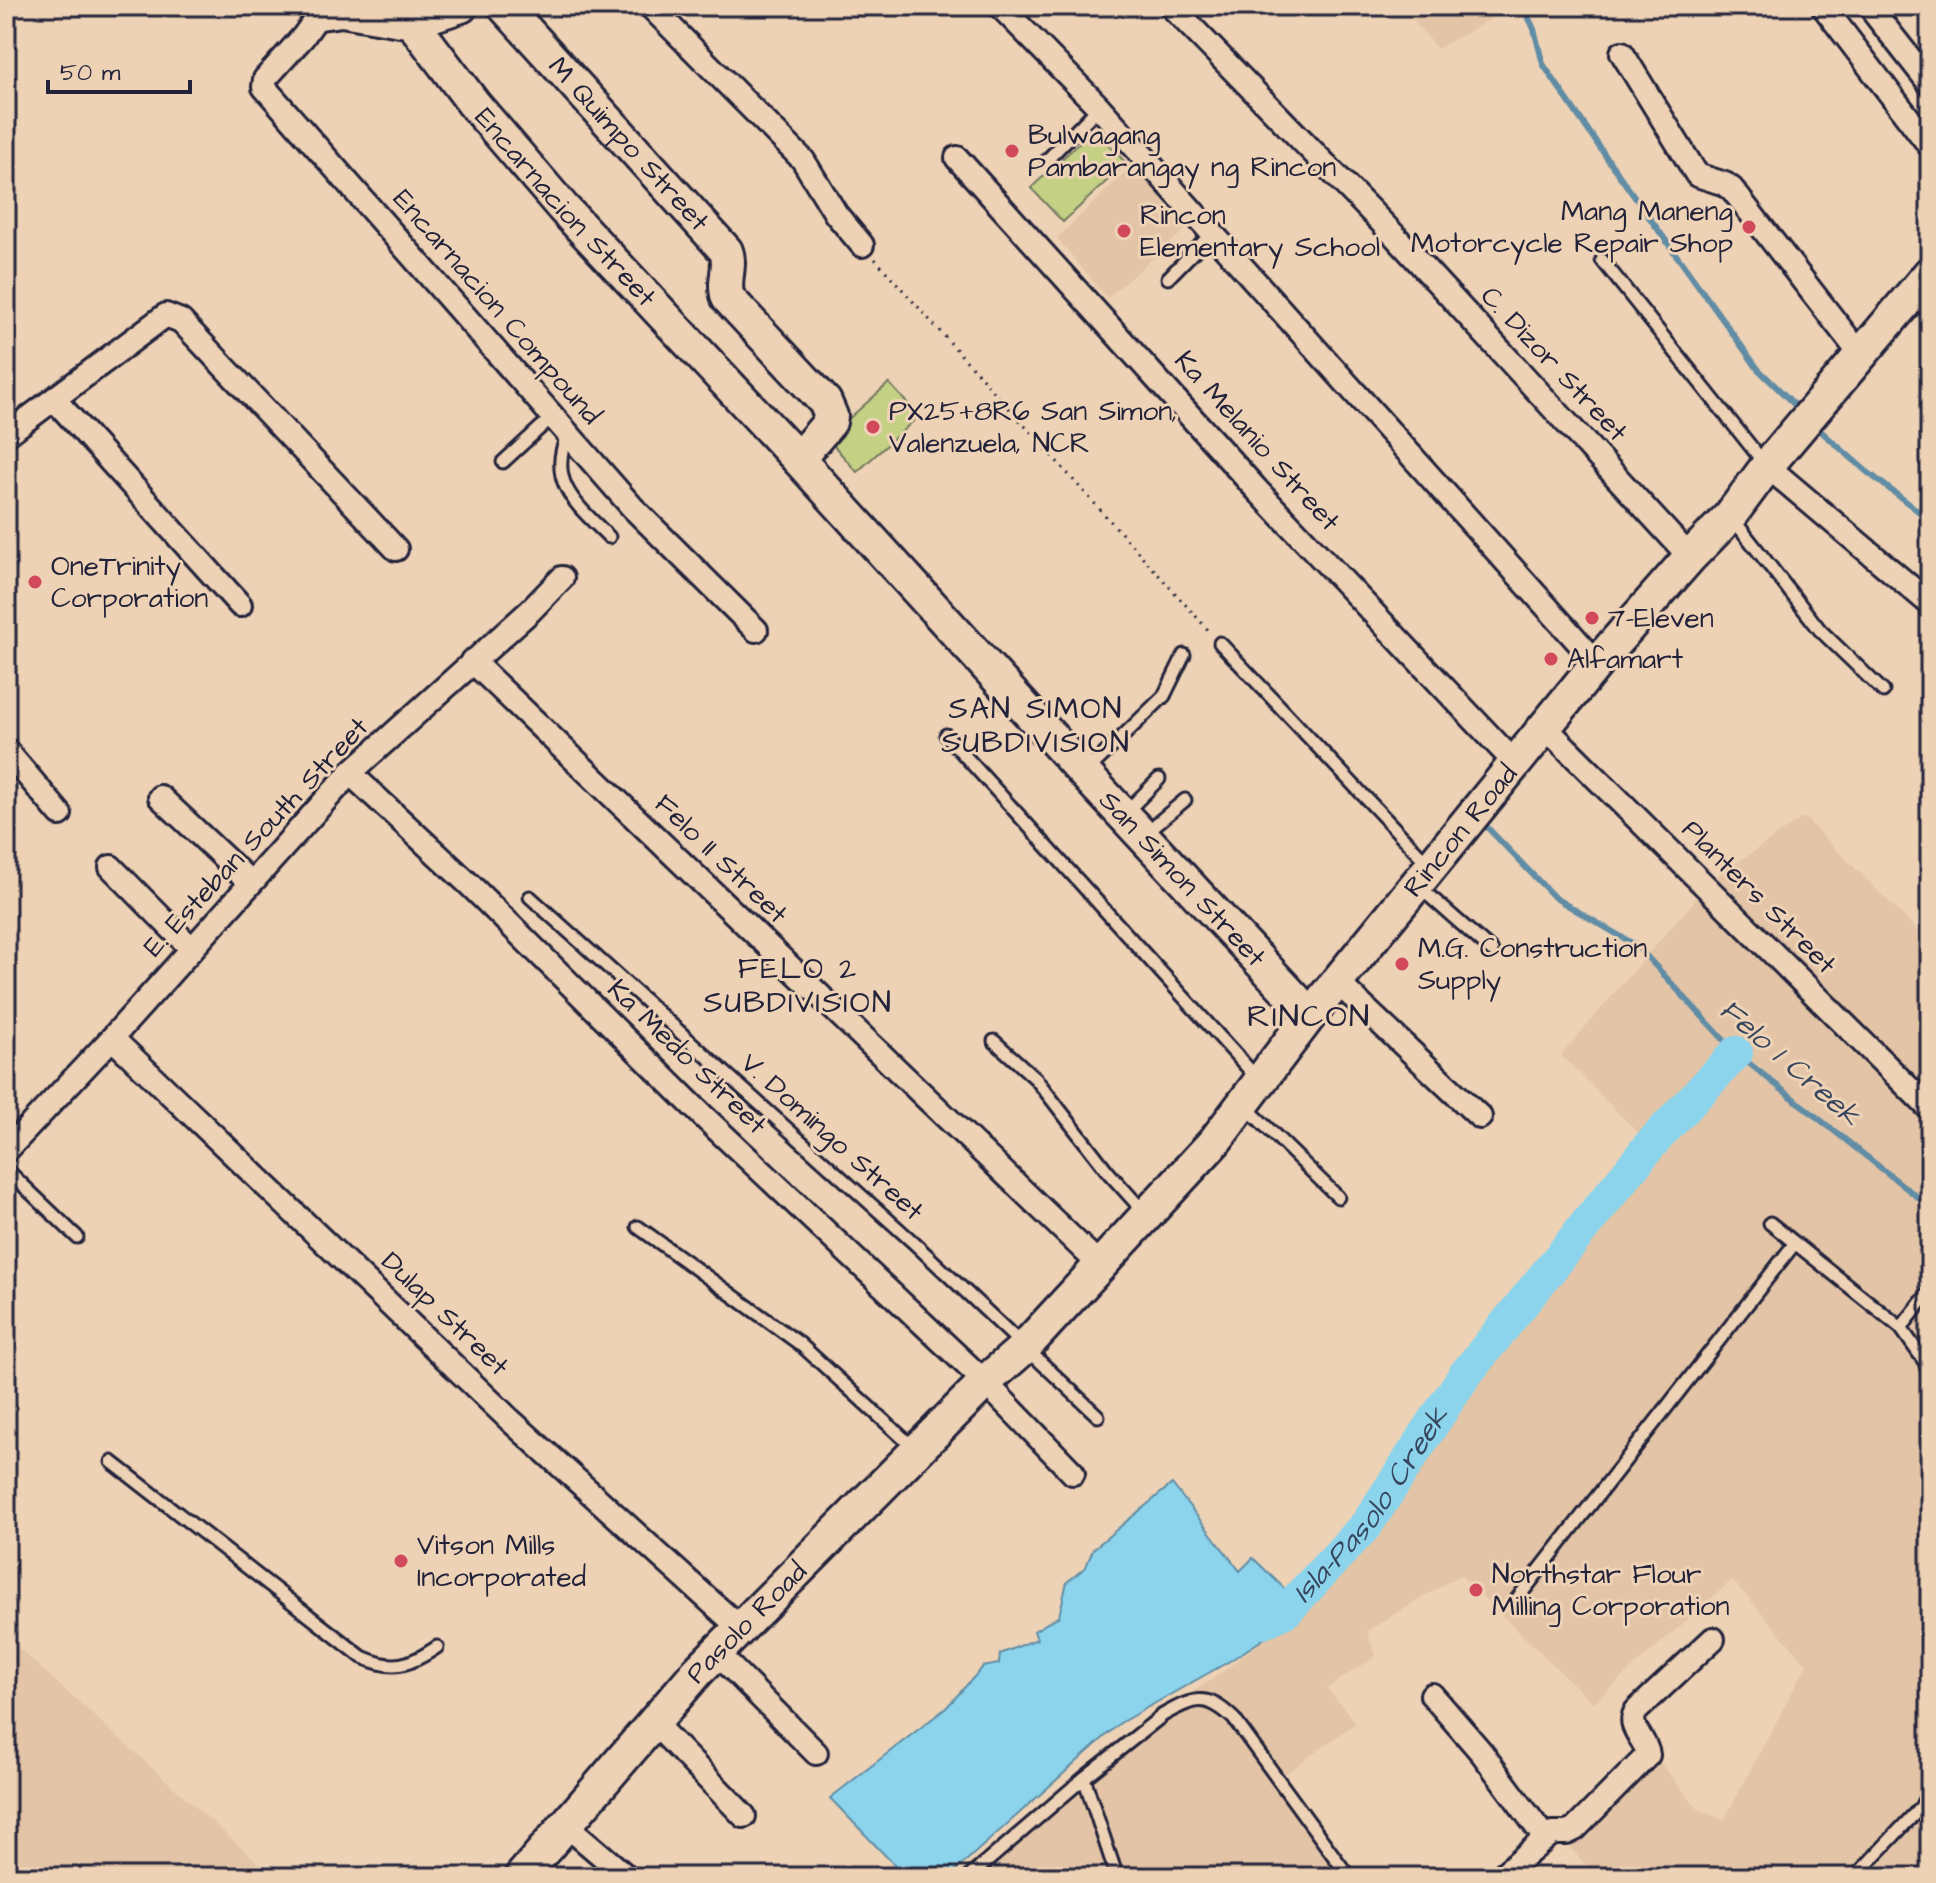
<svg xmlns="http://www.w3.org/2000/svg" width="1936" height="1883" font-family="'Architects Daughter',sans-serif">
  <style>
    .built { fill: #e3c4a6 }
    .green { fill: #c4d084; stroke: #737960; stroke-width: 2 }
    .water { fill: #8bd4ec; stroke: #618da5; stroke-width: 2 }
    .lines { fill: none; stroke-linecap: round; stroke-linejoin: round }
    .stream { stroke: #618da5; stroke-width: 6 }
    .river { stroke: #8bd4ec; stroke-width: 34 }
    .lane-casing { stroke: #22223b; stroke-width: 17 }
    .street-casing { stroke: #22223b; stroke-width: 28 }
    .secondary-casing { stroke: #22223b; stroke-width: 38 }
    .path { stroke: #22223b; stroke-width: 3; stroke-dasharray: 2 6; stroke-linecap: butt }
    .lane { stroke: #eed2b5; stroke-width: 11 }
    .street { stroke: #eed2b5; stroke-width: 22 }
    .secondary { stroke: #eed2b5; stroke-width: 32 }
    .poi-dot { fill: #d1495b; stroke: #eed2b5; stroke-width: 3 }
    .labels { text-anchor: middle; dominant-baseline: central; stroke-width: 6; stroke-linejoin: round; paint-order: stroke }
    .poi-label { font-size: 28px; fill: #22223b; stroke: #eed2b5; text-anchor: start }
    .street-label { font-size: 28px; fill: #22223b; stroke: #eed2b5 }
    .neighbourhood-label { font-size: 30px; letter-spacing: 2px; fill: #22223b; stroke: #eed2b5 }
    .water-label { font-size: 30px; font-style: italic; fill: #37465e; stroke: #eed2b5 }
    .quarter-label { font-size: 32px; letter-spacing: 2px; fill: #22223b; stroke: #eed2b5 }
  </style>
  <rect width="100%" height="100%" fill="#eed2b5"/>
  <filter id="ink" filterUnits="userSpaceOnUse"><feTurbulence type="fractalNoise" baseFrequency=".0125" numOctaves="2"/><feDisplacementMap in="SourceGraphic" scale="16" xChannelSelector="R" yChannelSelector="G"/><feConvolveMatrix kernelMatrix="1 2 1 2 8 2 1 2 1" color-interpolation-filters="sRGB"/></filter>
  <g filter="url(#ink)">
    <path class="built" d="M 1402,6 L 1514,6 L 1437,49 Z
      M 1135,163 L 1193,223 L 1107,298 L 1057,238 Z
      M 1804,817 L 1930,943 L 1930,1877 L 1597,1877 L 1566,1843 L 1656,1758 L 1698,1809 L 1724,1820 L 1807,1664 L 1732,1580 L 1593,1703 L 1460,1575 L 1367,1631 L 1376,1656 L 1327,1688 L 1356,1723 L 1284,1775 L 1360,1877 L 956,1877 L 1120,1739 L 1214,1678 L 1328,1589 L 1392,1503 L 1434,1418 L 1476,1360 L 1650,1145 L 1561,1055 L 1713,879 Z
      M 6,1637 L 274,1877 L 6,1877 Z"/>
    <path class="green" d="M 1094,129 L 1126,163 L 1063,222 L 1031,188 Z
      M 889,383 L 919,416 L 857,472 L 827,438 Z"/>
    <path class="water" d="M 1172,1484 L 1240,1571 L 1253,1558 L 1291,1595 L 1298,1596 L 1303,1606 L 1282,1627 L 1228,1662 L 1120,1723 L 948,1877 L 906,1877 L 830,1798 L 946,1708 L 983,1667 L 999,1664 L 1000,1654 L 1037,1639 L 1034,1631 L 1059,1616 L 1067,1582 L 1086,1567 L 1093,1549 Z"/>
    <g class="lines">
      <path class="stream" d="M 1523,6 L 1534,29 L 1543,64 L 1611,164 L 1758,369 L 1802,412
        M 1815,426 L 1866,471 L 1930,520
        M 1483,823 L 1555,898 L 1637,946 L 1736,1053 L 1930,1207"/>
      <path class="river" id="s1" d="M 1263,1622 L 1287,1610 L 1367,1524 L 1464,1376 L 1650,1145 L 1736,1053"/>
      <g class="lane-casing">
        <path id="lane" d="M 1047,160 L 1099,107
          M 1602,260 L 1764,463
          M 1168,278 L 1211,234
          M 568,434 C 546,482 577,505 609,537
          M 503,462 L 553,416
          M 1733,519 L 1820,630 L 1883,691
          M 1220,643 L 1428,864
          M 946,735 L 1257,1078
          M 1085,773 L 1164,696 L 1184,655
          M 1124,814 L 1159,779
          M 1143,835 L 1185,800
          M 1417,885 L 1492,951
          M 530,897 L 914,1243 L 1098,1416
          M 994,1041 L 1036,1079 L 1108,1172 L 1144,1212
          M 1244,1105 L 1338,1197
          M 6,1169 L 77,1237
          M 1770,1223 L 1901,1328 L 1925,1362 L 1930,1378
          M 638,1227 L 800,1344 L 915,1449
          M 1901,1328 L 1930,1291
          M 112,1462 L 362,1657 C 393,1671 409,1666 437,1647
          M 1517,1599 L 1795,1243
          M 1084,1778 L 1117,1877
          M 969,1877 L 1084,1778 L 1163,1715 C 1195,1697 1207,1693 1234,1719 L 1349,1877
          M 1855,1877 L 1921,1807 L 1930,1790"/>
      </g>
      <g class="street-casing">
        <path id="street" d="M 650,6 L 803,160 L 836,214 L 862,245
          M 1000,6 L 1099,107 L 1597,663
          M 1171,6 L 1394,235 L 1690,557
          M 1823,6 L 1930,146
          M 1872,6 L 1875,14 L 1930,84
          M 320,13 L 303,37 L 265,79 L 264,87 L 633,508 L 756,630
          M 1622,53 L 1697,175 L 1725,184 L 1732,189 L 1861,355
          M 957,158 L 1257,490 L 1516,764
          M 54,399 L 240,605
          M 6,435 L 166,315 L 181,321 L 396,549
          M 1767,466 L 1928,602
          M 472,661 L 1102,1267
          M 1545,727 L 1930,1109
          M 6,750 L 60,814
          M 350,773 L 471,886 L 704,1117 L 985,1382 L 1073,1473
          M 160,797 L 251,883
          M 111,867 L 192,949
          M 1337,982 L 1480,1117
          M 112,1038 L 510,1420 L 740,1628
          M 6,1151 L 112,1038 L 350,773 L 530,611 L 562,578
          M 716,1652 L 816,1753
          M 1432,1695 L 1482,1753 L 1545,1838
          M 653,1722 L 744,1816
          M 566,1825 L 627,1877
          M 1500,1877 L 1552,1833 L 1567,1833 L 1575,1829 L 1648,1755 C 1646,1738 1626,1728 1636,1711 L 1713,1639"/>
      </g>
      <g class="secondary-casing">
        <g id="secondary">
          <path id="s2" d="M 316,6 L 320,13 L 342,10 L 412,22 L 474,104 L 563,208 L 798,459 L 1084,773 L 1310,1015"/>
          <path id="s3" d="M 504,6 L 726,251 C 732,266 722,282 728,298 L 825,402 L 831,416 L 830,422 L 798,459"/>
          <path d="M 412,22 L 461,6"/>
          <path id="s4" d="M 521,1877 L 698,1671 L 985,1382 L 1025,1347 L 1215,1141 L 1310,1015 L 1597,663 L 1690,557 L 1730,516 L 1767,466 L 1930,273"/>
        </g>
      </g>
      <path class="path" d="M 875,259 L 1210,632"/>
      <use href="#lane" class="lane"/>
      <use href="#street" class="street"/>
      <use href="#secondary" class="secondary"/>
    </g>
  </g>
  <g class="poi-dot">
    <circle cx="1012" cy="151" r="8"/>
    <circle cx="1749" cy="227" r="8"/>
    <circle cx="1124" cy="231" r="8"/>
    <circle cx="873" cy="427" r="8"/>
    <circle cx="35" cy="582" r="8"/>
    <circle cx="1592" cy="618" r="8"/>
    <circle cx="1551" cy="659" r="8"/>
    <circle cx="1402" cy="964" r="8"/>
    <circle cx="401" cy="1561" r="8"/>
    <circle cx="1476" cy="1590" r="8"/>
  </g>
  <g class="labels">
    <g class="poi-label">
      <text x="1028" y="135">Bulwagang<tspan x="1028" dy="32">Pambarangay ng Rincon</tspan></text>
      <text x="1733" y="211" text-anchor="end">Mang Maneng<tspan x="1733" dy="32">Motorcycle Repair Shop</tspan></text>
      <text x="1140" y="215">Rincon<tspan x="1140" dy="32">Elementary School</tspan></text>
      <text x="889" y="411">PX25+8R6 San Simon,<tspan x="889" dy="32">Valenzuela, NCR</tspan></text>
      <text x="51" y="566">OneTrinity<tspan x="51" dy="32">Corporation</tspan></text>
      <text x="1608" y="618">7-Eleven</text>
      <text x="1567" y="659">Alfamart</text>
      <text x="1418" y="948">M.G. Construction<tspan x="1418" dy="32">Supply</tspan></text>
      <text x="417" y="1545">Vitson Mills<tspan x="417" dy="32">Incorporated</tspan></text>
      <text x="1492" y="1574">Northstar Flour<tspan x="1492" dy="32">Milling Corporation</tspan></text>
    </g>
    <g class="street-label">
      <text stroke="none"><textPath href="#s3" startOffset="186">M Quimpo Street</textPath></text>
      <text stroke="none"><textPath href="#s2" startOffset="342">Encarnacion Street</textPath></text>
      <text transform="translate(497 307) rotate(49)">Encarnacion Compound</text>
      <text transform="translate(1554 364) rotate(47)">C. Dizor Street</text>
      <text transform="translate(1257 441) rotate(48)">Ka Melanio Street</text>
      <text stroke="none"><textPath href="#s4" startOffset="1408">Rincon Road</textPath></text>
      <text transform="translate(256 837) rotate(-47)">E. Esteban South Street</text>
      <text transform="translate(721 859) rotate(44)">Felo II Street</text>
      <text stroke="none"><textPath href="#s2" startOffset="1254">San Simon Street</textPath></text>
      <text transform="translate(1759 897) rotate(45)">Planters Street</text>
      <text transform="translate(687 1057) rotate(44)">Ka Medo Street</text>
      <text transform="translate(832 1137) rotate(42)">V. Domingo Street</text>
      <text transform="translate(445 1314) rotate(44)">Dulap Street</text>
      <text stroke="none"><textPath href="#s4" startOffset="340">Pasolo Road</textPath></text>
    </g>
    <g class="neighbourhood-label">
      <text x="1036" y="709">SAN SIMON<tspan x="1036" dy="34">SUBDIVISION</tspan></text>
      <text x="798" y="969">FELO 2<tspan x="798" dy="34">SUBDIVISION</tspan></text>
    </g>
    <g class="water-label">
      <text transform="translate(1790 1063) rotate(41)">Felo 1 Creek</text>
      <text stroke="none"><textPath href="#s1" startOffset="162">Isla-Pasolo Creek</textPath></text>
    </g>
    <g class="quarter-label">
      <text x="1309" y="1016">RINCON</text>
    </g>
  </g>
  <rect width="1936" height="1883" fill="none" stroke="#eed2b5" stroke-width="32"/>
  <rect x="16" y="16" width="1904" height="1851" fill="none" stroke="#22223b" stroke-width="3" filter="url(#ink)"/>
  <path d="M48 80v12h142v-12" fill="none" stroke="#22223b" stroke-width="4"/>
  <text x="60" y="80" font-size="24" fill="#22223b" stroke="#eed2b5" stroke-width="6" paint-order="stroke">50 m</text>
</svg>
